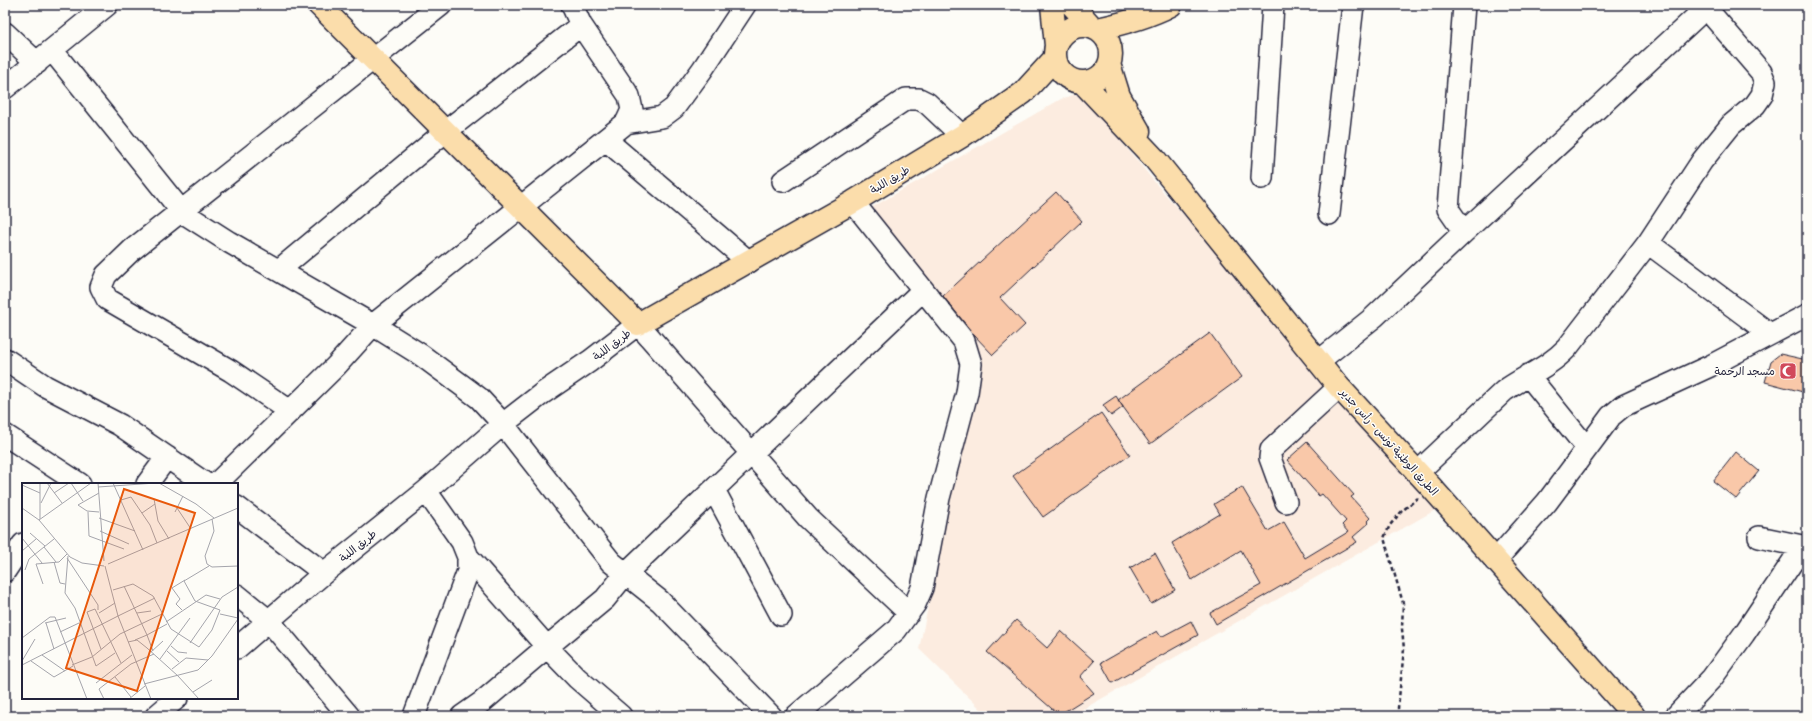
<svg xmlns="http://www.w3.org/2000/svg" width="1812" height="721" font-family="Pangolin,'Playpen Sans Arabic',sans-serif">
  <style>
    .built { fill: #fcece0 }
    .building { fill: #f9c8a9; stroke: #22223b }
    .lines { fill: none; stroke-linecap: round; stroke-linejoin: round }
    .minor-casing { stroke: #22223b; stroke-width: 24 }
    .major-casing { stroke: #22223b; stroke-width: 25 }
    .path { stroke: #22223b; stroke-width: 2.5; stroke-dasharray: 4 3; stroke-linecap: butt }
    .minor { stroke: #fdfcf7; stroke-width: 21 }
    .major { stroke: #fbddab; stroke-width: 22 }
    .labels { text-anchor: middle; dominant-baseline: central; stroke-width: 3; stroke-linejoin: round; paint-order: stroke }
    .street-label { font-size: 11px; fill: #22223b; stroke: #fdfcf7 }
    .poi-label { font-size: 11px; fill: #22223b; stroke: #fdfcf7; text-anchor: end }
    .inset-road { fill: none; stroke: #a5a5ac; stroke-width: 1 }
    .view { fill: #e8590c; fill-opacity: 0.15; stroke: #e8590c; stroke-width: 2 }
    .inset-edge { fill: none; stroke: #22223b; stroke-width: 2 }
  </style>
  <rect width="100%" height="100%" fill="#fdfcf7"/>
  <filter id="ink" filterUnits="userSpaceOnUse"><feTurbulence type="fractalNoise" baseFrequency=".025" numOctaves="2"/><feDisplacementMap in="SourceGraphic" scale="8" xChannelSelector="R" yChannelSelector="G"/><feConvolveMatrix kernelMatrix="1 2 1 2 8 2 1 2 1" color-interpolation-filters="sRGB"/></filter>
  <g filter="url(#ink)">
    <path class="built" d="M 1082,94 L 1163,192 L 1446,504 L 1071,716 L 988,716 L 919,649 L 975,385 L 975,365 L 869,209 L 1061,99 L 1073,95 Z"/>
    <path class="building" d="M 1056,192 L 1082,221 L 1000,298 L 1025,325 L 993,355 L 974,335 L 943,296 Z
      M 1210,333 L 1242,377 L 1150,444 L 1118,400 Z
      M 1780,354 L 1807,360 L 1807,380 L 1803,392 L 1765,382 L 1771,361 Z
      M 1116,396 L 1123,407 L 1111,416 L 1103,405 Z
      M 1101,413 L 1130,455 L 1043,517 L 1013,476 Z
      M 1307,442 L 1354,495 L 1351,497 L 1370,518 L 1367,521 L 1369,523 L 1353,537 L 1357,542 L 1216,624 L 1210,613 L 1261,585 L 1241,550 L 1192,580 L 1172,543 L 1220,514 L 1214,504 L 1242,487 L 1268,531 L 1284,522 L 1305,558 L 1348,532 L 1342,525 L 1346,521 L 1322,494 L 1319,496 L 1287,460 Z
      M 1736,452 L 1759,471 L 1736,499 L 1713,481 Z
      M 1155,553 L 1175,590 L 1151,604 L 1130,568 Z
      M 1016,620 L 1047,648 L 1061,631 L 1094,661 L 1080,677 L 1094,693 L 1059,715 L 987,652 Z
      M 1191,621 L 1198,635 L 1112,683 L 1101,663 L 1157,631 L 1161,637 Z"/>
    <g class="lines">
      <g class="minor-casing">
        <path id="minor" d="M 572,5 L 581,25
          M 5,33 L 37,63
          M 52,50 L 182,212 L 229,242 L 373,325 L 421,355 L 479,398 L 503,424 L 611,562 L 660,601 L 771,716
          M 5,88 L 107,5
          M 626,123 L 662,117 L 674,108 L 702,70 L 745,5
          M 606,140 L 749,262
          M 1262,178 L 1273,5
          M 783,181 L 906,99 L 919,99 L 927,103 L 962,136
          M 1329,214 L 1353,5
          M 1464,232 L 1448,209 L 1464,5
          M 1648,243 L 1770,334
          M 5,359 L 45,386 L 120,425 L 206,484
          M 1319,361 L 1374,317 L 1464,232 L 1709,5
          M 1528,375 L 1586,447
          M 290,411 L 231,371 L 107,299 L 101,287 L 106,275 L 132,250 L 441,5
          M 5,435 L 80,484
          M 1417,473 L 1504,391 C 1525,376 1549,367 1567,348 L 1648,243 L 1702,161 L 1731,125 L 1755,105 L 1762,95 L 1765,82 L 1761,72 L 1706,8
          M 147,484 L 167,457
          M 216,484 L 336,366 L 373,325 L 626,123 L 632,110 L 629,96 L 581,25 L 446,131 L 279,270
          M 714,490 L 781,615
          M 1286,502 L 1270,458 L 1271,450 L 1339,387
          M 237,507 L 324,573
          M 1759,537 L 1807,547
          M 468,557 L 547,647 L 605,599 L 626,573 L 923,290
          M 1495,561 L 1547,502 L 1611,416 L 1623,406 L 1710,366 L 1807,315
          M 5,571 L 23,544
          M 237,595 L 269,621 L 349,716
          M 237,648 L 324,573 L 426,491 L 503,424 L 543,393 L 590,361 L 638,324 L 808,518 L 909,613
          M 156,716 L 177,698
          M 414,716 L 468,571 L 468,557 L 462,542 L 426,491
          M 462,716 L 482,702 L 547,647 L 577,678 L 621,716
          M 796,716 L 896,630 L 915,604 L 922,588 L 939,498 L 967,393 L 971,364 L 964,341 L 853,202
          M 1676,716 L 1712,678 L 1744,634 L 1803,546"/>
      </g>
      <g class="major-casing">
        <path id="major" d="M 319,5 L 638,324 L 853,202 L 962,136 L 1023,93 L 1055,58
          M 1052,5 L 1056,46
          M 1072,5 L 1091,26
          M1055 54a28 28 0 1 1 56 0a28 28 0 1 1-56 0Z
          M 1097,29 C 1122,24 1148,17 1171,5
          M 1109,64 L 1119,96 L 1139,131
          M 1082,82 L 1154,158 L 1339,387 L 1431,487 L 1634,716"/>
      </g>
      <path class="path" d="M 1399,716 L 1398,708 L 1404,649 L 1402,629 L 1403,603 L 1384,538 L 1390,525 L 1402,511 L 1418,498"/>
      <use href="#minor" class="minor"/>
      <use href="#major" class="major"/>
    </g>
  </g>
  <defs>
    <g id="mosque-square" transform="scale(0.9)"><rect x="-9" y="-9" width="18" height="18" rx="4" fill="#d1495b" stroke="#fdfcf7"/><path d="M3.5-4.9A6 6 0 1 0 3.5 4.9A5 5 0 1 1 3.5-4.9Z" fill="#fff"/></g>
  </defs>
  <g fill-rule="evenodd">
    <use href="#mosque-square" x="1788" y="371"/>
  </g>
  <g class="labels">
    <g class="street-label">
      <text transform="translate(890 180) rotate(-31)">طريق اللبة</text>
      <text transform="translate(612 345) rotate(-37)">طريق اللبة</text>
      <text transform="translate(1389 442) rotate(48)">الطريق الوطنية تونس - رأس جدير</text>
      <text transform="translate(358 546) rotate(-39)">طريق اللبة</text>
    </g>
    <g class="poi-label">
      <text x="1775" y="371">مسجد الرحمة</text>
    </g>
  </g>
  <g transform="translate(22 483)">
    <rect width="216" height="216" fill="#fdfcf7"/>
    <path class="inset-road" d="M 18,0 L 18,36M 25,0 L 40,20M 49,0 L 61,18M 76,0 L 82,78M 91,0 L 121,67M 137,0 L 174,21 L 192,35M 0,2 L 18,10M 76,4 L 134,0M 32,10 L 47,0M 77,10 L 56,22 L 65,28 L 77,29M 132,16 L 136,38 L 147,56M 99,17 L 109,14 L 128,42 L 135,60M 19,20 L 29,0M 0,25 L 17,37 L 48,74 L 60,80 L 82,83M 155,25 L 169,46M 66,29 L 67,53 L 102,66M 153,29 L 161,13M 120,30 L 133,21M 77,35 L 113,48M 190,36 L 192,48 L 183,73 L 185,81 L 190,84 L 216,83M 17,37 L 69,0M 78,48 L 107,61M 8,50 L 23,63M 0,55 L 20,80M 22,64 L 34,79M 0,68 L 14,56M 46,73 L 43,110 L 53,125 L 74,183 L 93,170M 45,75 L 76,122 L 76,127M 32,79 L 38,100 L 43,101M 86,81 L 216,25M 3,87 L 7,76 L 32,56M 21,101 L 14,81 L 37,79 L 45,71M 102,103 L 125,152 L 113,157M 91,107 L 111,101 L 131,113 L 149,146 L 177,164 L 190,147 L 198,127 L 173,118 L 162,98 L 187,83M 160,127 L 154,121 L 158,116 L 150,105 L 163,97M 77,130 L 93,120M 115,130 L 129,128M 198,131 L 216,135M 144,139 L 184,112 L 198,116M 23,140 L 44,135M 24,140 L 32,166M 38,149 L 57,140M 0,155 L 28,134 L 33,134 L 65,216M 106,159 L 115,157 L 125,165 L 156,193 L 177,216M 168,160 L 200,114 L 216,104M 149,163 L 156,169 L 165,170M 79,166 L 65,129 L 73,126 L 99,180M 131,168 L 125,152 L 145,141M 145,168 L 157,179M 129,169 L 141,158M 20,172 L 43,188M 138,176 L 168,135M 0,178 L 13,156M 9,178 L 32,194 L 51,183M 0,182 L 96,133 L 83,83M 50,182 L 70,174 L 98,151 L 140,131M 150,186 L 164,175 L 186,177M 93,194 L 109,214M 74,200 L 110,172M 122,201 L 176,187 L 190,173 L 216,136M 171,209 L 190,197M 82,216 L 77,206 L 109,181 L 132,171M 107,216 L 123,203M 129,216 L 96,133 L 133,115"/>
    <path class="view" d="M 102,6 L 173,30 L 115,208 L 44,185 Z"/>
    <rect width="216" height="216" class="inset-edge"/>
  </g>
  <rect width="1812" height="721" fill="none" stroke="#fdfcf7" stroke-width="20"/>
  <rect x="10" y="10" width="1792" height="701" fill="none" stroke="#22223b" stroke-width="1.5" filter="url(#ink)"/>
</svg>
